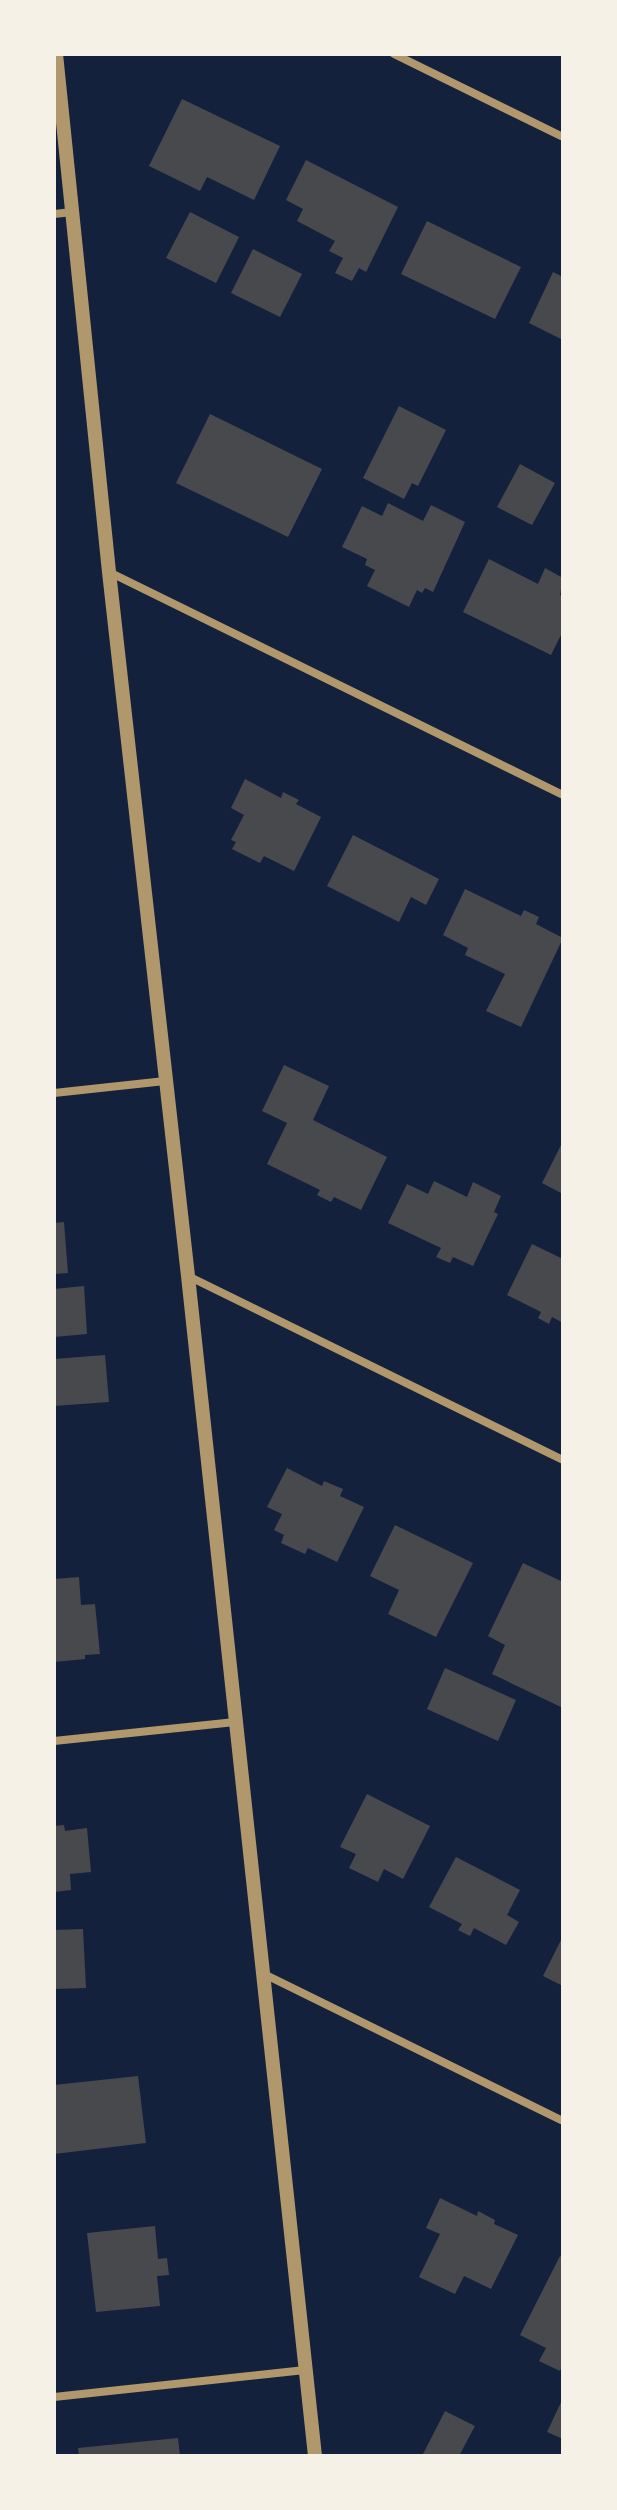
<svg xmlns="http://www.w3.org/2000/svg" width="617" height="2510" font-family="Helvetica,sans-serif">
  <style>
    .building { fill: #48494c }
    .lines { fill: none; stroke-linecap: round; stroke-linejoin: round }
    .minor { stroke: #b1986c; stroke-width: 8 }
    .tertiary { stroke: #b1986c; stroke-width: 14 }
  </style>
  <rect width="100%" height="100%" fill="#14213d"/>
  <path class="building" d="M 182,99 L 280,146 L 254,200 L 207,177 L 200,191 L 149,166 Z
    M 306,160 L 398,207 L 366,272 L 359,268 L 352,281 L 335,273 L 343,258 L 329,251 L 335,241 L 297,221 L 303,209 L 286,200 Z
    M 190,212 L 239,237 L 216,283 L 166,258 Z
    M 427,221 L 521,267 L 495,319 L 401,274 Z
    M 253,249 L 302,274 L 280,317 L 231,293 Z
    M 553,272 L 563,277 L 563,340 L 529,323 Z
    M 399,406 L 446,430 L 418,486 L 412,483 L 404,499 L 363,478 Z
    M 210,414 L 322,469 L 288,537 L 176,483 Z
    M 520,464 L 555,483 L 532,525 L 497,507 Z
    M 388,503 L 423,521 L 431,505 L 465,522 L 433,592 L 425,588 L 422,593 L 417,590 L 409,607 L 367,586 L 375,570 L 365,565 L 367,559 L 342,547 L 362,506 L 382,516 Z
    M 489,559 L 538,584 L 545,568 L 563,578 L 560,595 L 563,597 L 563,631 L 551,655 L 463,612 Z
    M 245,779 L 281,798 L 283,792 L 299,800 L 296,804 L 321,817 L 294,871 L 264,856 L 260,863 L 232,849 L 236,842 L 231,840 L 244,815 L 231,808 Z
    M 353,835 L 439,879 L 426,905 L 411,897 L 399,922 L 327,886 Z
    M 465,889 L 521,916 L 524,910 L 539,917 L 536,924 L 563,938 L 521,1027 L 486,1011 L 505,974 L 465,955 L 468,948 L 443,935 Z
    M 284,1065 L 329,1086 L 313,1120 L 387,1157 L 361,1210 L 334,1197 L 331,1202 L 317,1195 L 320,1190 L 267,1164 L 287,1123 L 262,1111 Z
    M 563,1141 L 563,1194 L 542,1183 Z
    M 434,1181 L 467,1197 L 473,1182 L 501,1196 L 494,1212 L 498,1214 L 473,1266 L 453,1257 L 450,1263 L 436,1257 L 441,1248 L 388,1223 L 407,1184 L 428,1194 Z
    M 64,1222 L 68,1273 L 54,1274 L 54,1223 Z
    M 532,1244 L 563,1259 L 563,1323 L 552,1317 L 549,1324 L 538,1318 L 541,1312 L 507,1295 Z
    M 84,1286 L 87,1334 L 54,1337 L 54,1289 Z
    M 105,1355 L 109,1402 L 54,1406 L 54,1359 Z
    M 287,1468 L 322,1486 L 324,1481 L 343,1489 L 340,1496 L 364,1507 L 337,1562 L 308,1548 L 305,1554 L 281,1543 L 284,1535 L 274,1530 L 282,1514 L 267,1507 Z
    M 395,1525 L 473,1563 L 436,1637 L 388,1614 L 399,1590 L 370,1576 Z
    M 523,1563 L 563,1582 L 563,1708 L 492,1674 L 505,1645 L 488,1636 Z
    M 79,1577 L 81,1605 L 95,1604 L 100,1654 L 85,1655 L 85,1659 L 54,1662 L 54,1579 Z
    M 445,1668 L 516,1700 L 498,1741 L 427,1709 Z
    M 367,1794 L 430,1826 L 403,1879 L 384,1869 L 378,1882 L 349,1868 L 356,1854 L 340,1847 Z
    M 64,1825 L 65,1831 L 87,1828 L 91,1872 L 70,1874 L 71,1890 L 54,1892 L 54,1826 Z
    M 456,1857 L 520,1890 L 507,1915 L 519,1922 L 506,1945 L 474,1928 L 470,1936 L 458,1930 L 462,1924 L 429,1907 Z
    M 83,1929 L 86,1988 L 54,1989 L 54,1930 Z
    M 563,1936 L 563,1986 L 543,1976 Z
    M 138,2076 L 146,2143 L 54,2154 L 54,2085 Z
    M 440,2198 L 477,2216 L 478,2211 L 495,2220 L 494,2224 L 518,2235 L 491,2289 L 464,2276 L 455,2294 L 419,2277 L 440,2234 L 426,2228 Z
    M 155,2226 L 158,2259 L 167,2258 L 169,2275 L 157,2276 L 160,2306 L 96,2312 L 87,2233 Z
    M 560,2256 L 563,2258 L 563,2363 L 560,2371 L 539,2361 L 546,2348 L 520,2335 Z
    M 563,2398 L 563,2439 L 547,2432 Z
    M 445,2411 L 475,2426 L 459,2456 L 422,2456 Z
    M 178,2438 L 180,2456 L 79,2456 L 78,2448 Z"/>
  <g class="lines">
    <path class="minor" d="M 394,54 L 563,137
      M 54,214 L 72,212
      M 109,572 L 563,795
      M 54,1093 L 165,1081
      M 188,1276 L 563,1460
      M 54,1741 L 235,1722
      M 264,1974 L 563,2121
      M 54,2397 L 305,2370"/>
    <path class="tertiary" d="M 56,54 L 109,572 L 188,1276 L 315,2456"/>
  </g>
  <rect width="617" height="2510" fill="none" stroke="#f6f1e7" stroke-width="112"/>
</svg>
